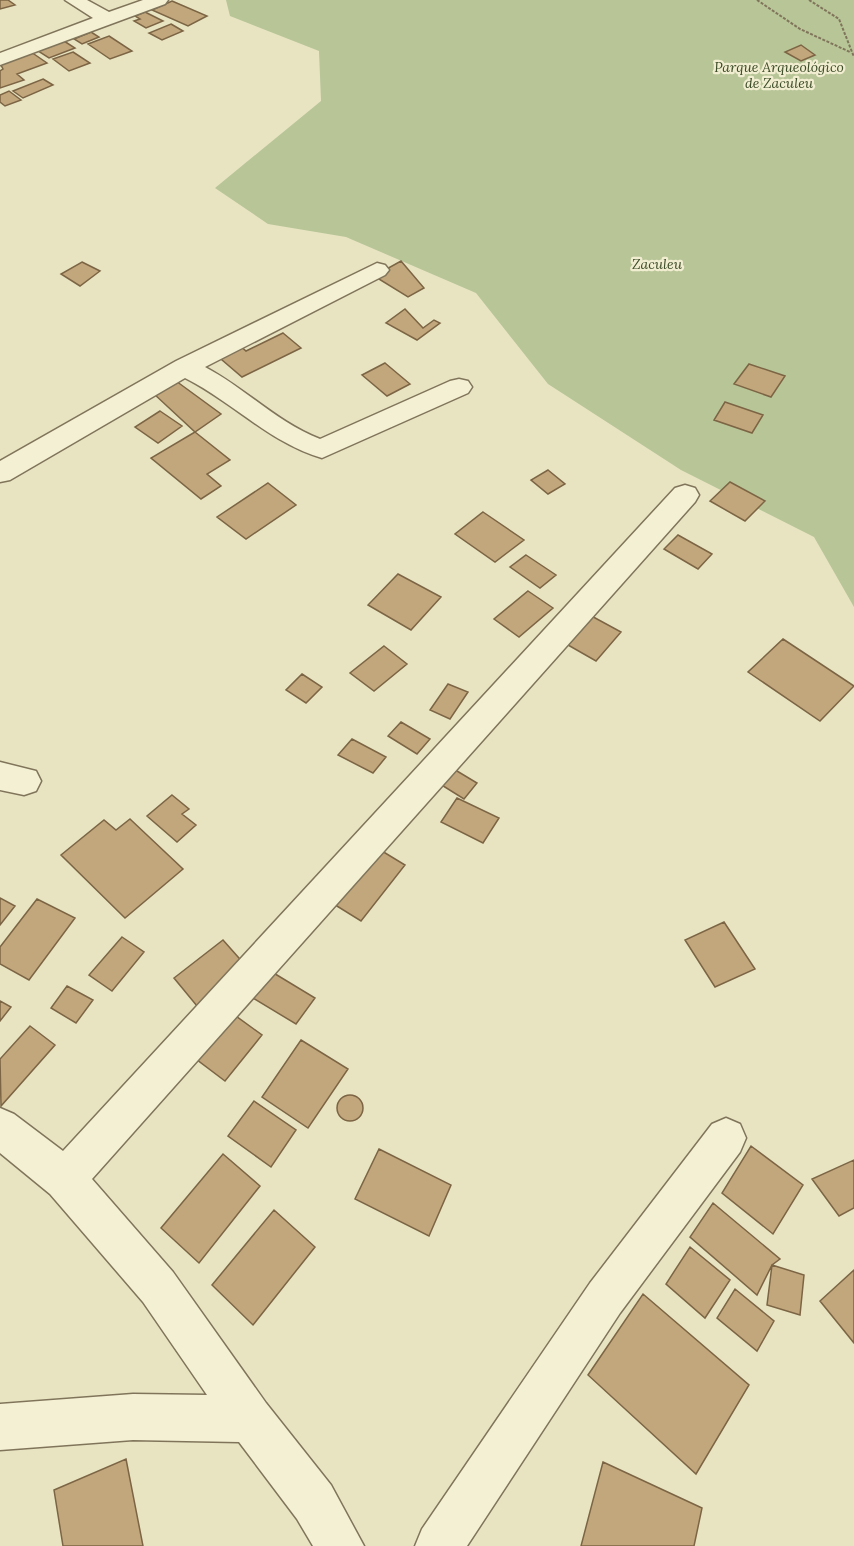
<svg xmlns="http://www.w3.org/2000/svg" width="854" height="1546" font-family="Lora,serif">
  <style>
    .green { fill: #b7c597 }
    .building { fill: #c2a67c; stroke: #7c6544; stroke-width: 1.5 }
    .lines { fill: none; stroke-linecap: round; stroke-linejoin: round }
    .minor-casing { stroke: #80755b; stroke-width: 3 }
    .path { stroke: #80755b; stroke-width: 2; stroke-dasharray: 3 1.5; stroke-linecap: butt }
    .minor { fill: #f4f0d4; fill-rule: evenodd }
    .labels { text-anchor: middle; dominant-baseline: central; stroke-width: 4.5; stroke-linejoin: round; paint-order: stroke }
    .far-park-label { font-size: 14px; font-style: italic; fill: #3b4b27; stroke: #f1edd0 }
  </style>
  <rect width="100%" height="100%" fill="#e8e4c2"/>
  <path class="green" d="M 226,0 L 854,0 L 854,607 L 814,537 L 681,470 L 548,384 L 476,293 L 346,237 L 268,224 L 215,188 L 321,101 L 319,51 L 230,16 Z"/>
  <path class="building" d="M 0,0 L 8,0 L 15,5 L 0,9 Z
    M 172,1 L 207,16 L 188,26 L 152,10 Z
    M 145,12 L 163,21 L 146,28 L 134,21 L 140,19 L 135,16 Z
    M 171,24 L 183,31 L 162,40 L 149,33 Z
    M 91,32 L 99,37 L 82,44 L 74,39 Z
    M 109,36 L 132,51 L 110,59 L 88,44 Z
    M 64,41 L 75,48 L 49,58 L 38,51 Z
    M 801,45 L 815,55 L 801,61 L 785,52 Z
    M 31,52 L 47,63 L 17,74 L 24,80 L 0,88 L 0,71 L 3,69 L 0,63 Z
    M 73,52 L 90,63 L 69,71 L 53,59 Z
    M 43,79 L 53,85 L 23,98 L 13,91 Z
    M 9,91 L 21,100 L 5,106 L 0,102 L 0,95 Z
    M 401,261 L 424,288 L 408,297 L 374,276 Z
    M 82,262 L 100,271 L 80,286 L 61,274 Z
    M 405,309 L 423,328 L 434,320 L 440,323 L 417,340 L 386,323 Z
    M 283,333 L 301,348 L 242,377 L 215,354 L 237,343 L 246,351 Z
    M 385,363 L 410,384 L 387,396 L 362,375 Z
    M 749,364 L 785,376 L 771,397 L 734,384 Z
    M 176,381 L 221,414 L 195,432 L 154,394 Z
    M 725,402 L 763,415 L 752,433 L 714,420 Z
    M 160,411 L 182,426 L 158,443 L 135,427 Z
    M 195,432 L 230,460 L 207,474 L 221,486 L 201,499 L 151,458 Z
    M 548,470 L 565,484 L 548,494 L 531,480 Z
    M 730,482 L 765,501 L 745,521 L 710,501 Z
    M 268,483 L 296,505 L 246,539 L 217,517 Z
    M 483,512 L 524,540 L 495,562 L 455,534 Z
    M 678,535 L 712,554 L 698,569 L 664,549 Z
    M 526,555 L 556,575 L 540,588 L 510,567 Z
    M 398,574 L 441,597 L 411,630 L 368,605 Z
    M 528,591 L 553,608 L 519,637 L 494,619 Z
    M 586,613 L 621,632 L 596,661 L 561,641 Z
    M 783,639 L 854,686 L 820,721 L 748,672 Z
    M 384,646 L 407,664 L 374,691 L 350,673 Z
    M 302,674 L 322,687 L 306,703 L 286,690 Z
    M 448,684 L 468,692 L 450,719 L 430,710 Z
    M 401,722 L 430,739 L 417,754 L 388,736 Z
    M 352,739 L 386,757 L 373,773 L 338,755 Z
    M 452,768 L 477,783 L 464,799 L 440,784 Z
    M 172,795 L 189,809 L 182,814 L 196,825 L 177,842 L 147,816 Z
    M 457,798 L 499,818 L 483,843 L 441,822 Z
    M 130,819 L 183,869 L 125,918 L 61,855 L 104,820 L 116,830 Z
    M 377,848 L 405,865 L 361,921 L 332,903 Z
    M 0,898 L 15,906 L 0,925 Z
    M 37,899 L 75,918 L 29,980 L 0,964 L 0,947 Z
    M 724,922 L 755,969 L 715,987 L 685,940 Z
    M 122,937 L 144,952 L 112,991 L 89,975 Z
    M 223,940 L 246,966 L 197,1006 L 174,978 Z
    M 267,969 L 315,998 L 296,1024 L 248,995 Z
    M 67,986 L 93,1000 L 76,1023 L 51,1008 Z
    M 0,1001 L 11,1007 L 0,1021 Z
    M 229,1011 L 262,1035 L 225,1081 L 192,1056 Z
    M 30,1026 L 55,1045 L 1,1106 L 0,1059 Z
    M 301,1040 L 348,1069 L 308,1128 L 262,1097 Z
    M337 1108a13 13 0 1 1 26 0a13 13 0 1 1-26 0Z
    M 254,1101 L 296,1130 L 271,1167 L 228,1136 Z
    M 751,1146 L 803,1185 L 773,1234 L 722,1193 Z
    M 379,1149 L 451,1185 L 429,1236 L 355,1199 Z
    M 223,1154 L 260,1186 L 199,1263 L 161,1228 Z
    M 854,1160 L 854,1208 L 839,1216 L 812,1179 Z
    M 713,1203 L 780,1259 L 772,1265 L 757,1295 L 690,1237 Z
    M 274,1210 L 315,1247 L 253,1325 L 212,1285 Z
    M 690,1247 L 730,1280 L 705,1318 L 666,1284 Z
    M 772,1265 L 804,1275 L 800,1315 L 767,1305 Z
    M 854,1270 L 854,1343 L 820,1301 Z
    M 735,1289 L 774,1321 L 757,1351 L 717,1318 Z
    M 643,1294 L 749,1385 L 696,1474 L 588,1375 Z
    M 126,1459 L 143,1546 L 63,1546 L 54,1490 Z
    M 603,1462 L 702,1508 L 694,1546 L 581,1546 Z"/>
  <g class="lines">
    <g class="minor-casing">
      <path id="minor" d="M 65,0 L 87,0 L 109,12 L 143,0 L 168,0 L 165,4 L 0,65 L 0,53 L 93,18 Z
        M 377,263 L 385,265 L 389,270 L 385,275 L 205,367 C 245,388 278,423 320,439 L 450,381 L 459,379 L 468,381 L 472,387 L 468,393 L 322,458 C 270,443 233,402 185,378 L 10,480 L 0,482 L 0,461 L 176,361 Z
        M 685,485 L 695,488 L 699,495 L 695,502 L 92,1179 L 173,1272 L 266,1403 L 331,1485 L 364,1546 L 313,1546 L 297,1519 L 239,1442 L 133,1440 L 0,1450 L 0,1404 L 133,1394 L 207,1395 L 143,1302 L 50,1194 L 0,1153 L 0,1108 L 14,1114 L 63,1151 L 675,488 Z
        M 0,762 L 36,771 L 41,781 L 36,791 L 24,795 L 0,790 Z
        M 726,1118 L 740,1124 L 746,1138 L 740,1152 L 620,1313 L 467,1546 L 415,1546 L 422,1529 L 590,1283 L 712,1124 Z"/>
    </g>
    <path class="path" d="M 757,0 L 800,29 L 850,52
      M 809,0 L 839,19 L 854,57"/>
    <use href="#minor" class="minor"/>
  </g>
  <g class="labels">
    <g class="far-park-label">
      <text x="779" y="67">Parque Arqueológico<tspan x="779" dy="16">de Zaculeu</tspan></text>
      <text x="657" y="264">Zaculeu</text>
    </g>
  </g>
</svg>
